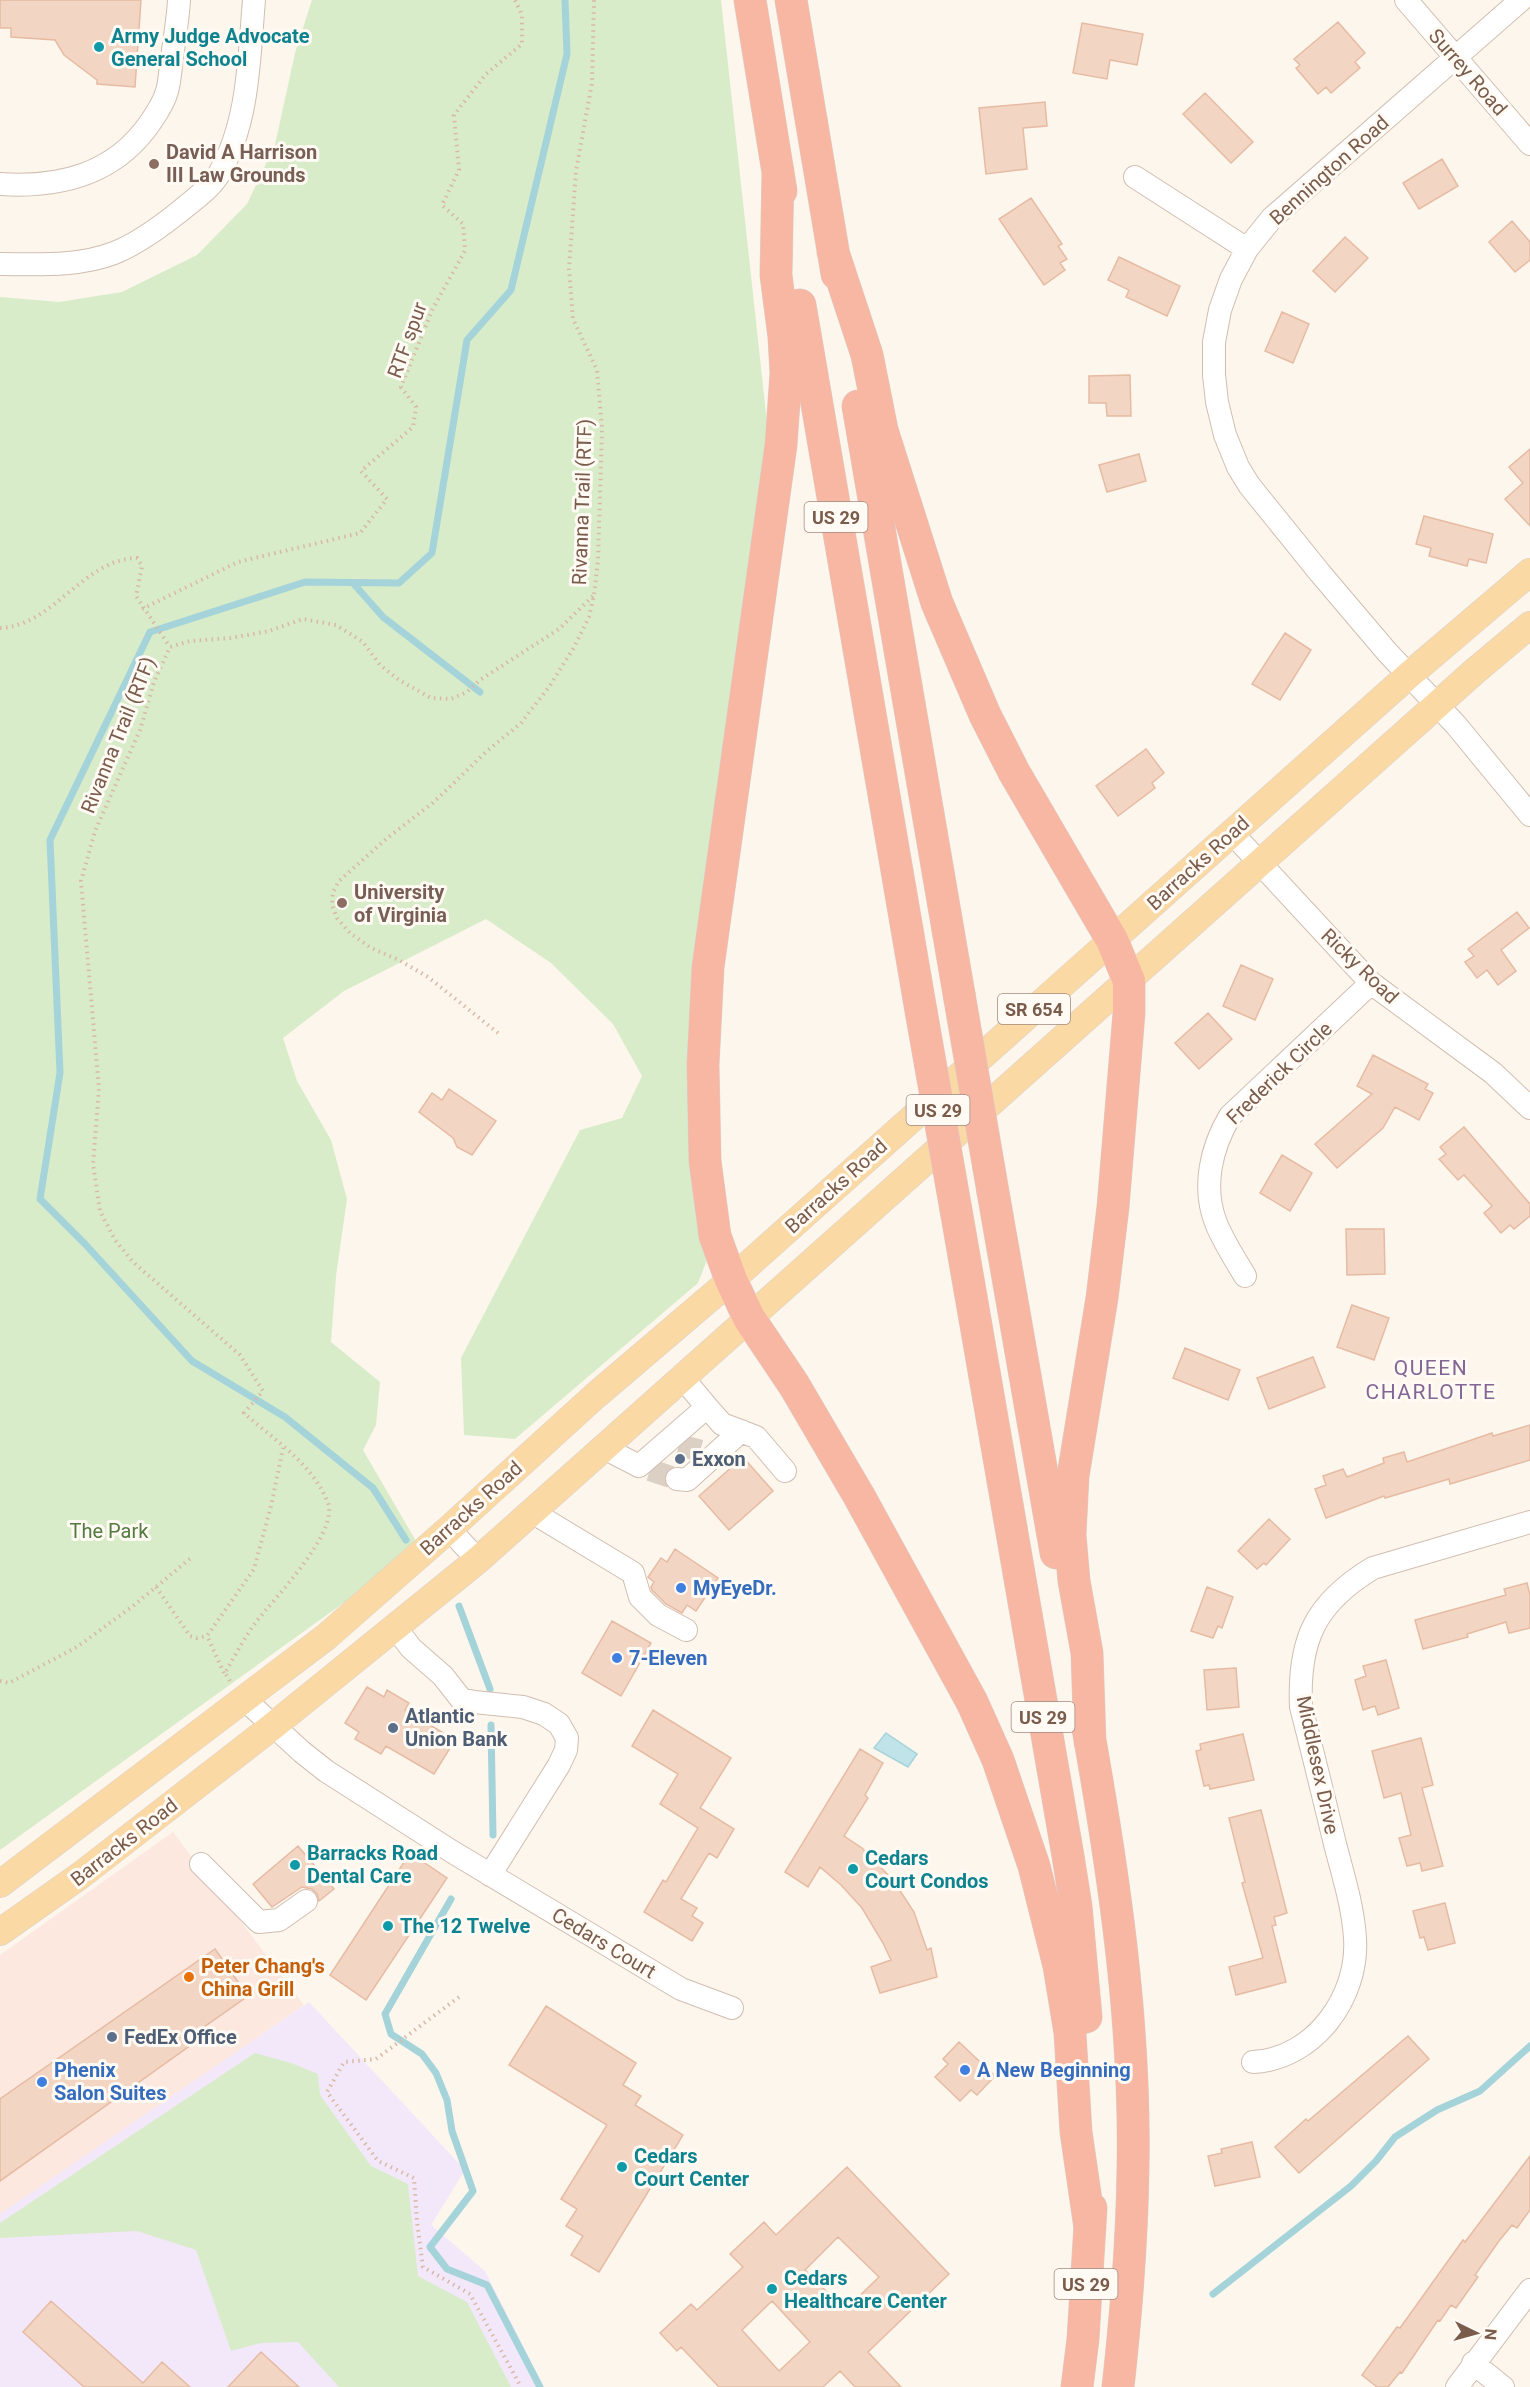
<svg xmlns="http://www.w3.org/2000/svg" width="1530" height="2387" font-family="Roboto,sans-serif">
  <style>
    .commercial { fill: #fde8e0 }
    .education { fill: #f3e8fa }
    .green { fill: #d8ecc9 }
    .water { fill: #bfe3e8; stroke: #a5d3da; stroke-width: 1.5 }
    .lines { fill: none; stroke-linecap: round; stroke-linejoin: round }
    .stream { stroke: #a5d3da; stroke-width: 7 }
    .building { fill: #f3d5c3; stroke: #e6bba3; stroke-width: 1.5; fill-rule: evenodd }
    .minor-tunnel { stroke: #dcd0c4; stroke-width: 22; stroke-dasharray: 22 11; stroke-linecap: butt }
    .minor-casing { stroke: #d1beb0; stroke-width: 24 }
    .major-casing { stroke: #dad1cd; stroke-width: 28 }
    .highway-casing { stroke: #dad1cd; stroke-width: 33 }
    .path { stroke: #d9b8a5; stroke-width: 4; stroke-dasharray: 1.5 4.5; stroke-linecap: butt }
    .minor { stroke: #fff; stroke-width: 22 }
    .major { stroke: #fbd9a5; stroke-width: 27 }
    .highway { stroke: #f7b7a3; stroke-width: 32 }
    .highway-bridge-casing { stroke: #dad1cd; stroke-width: 33; stroke-linecap: butt }
    .highway-bridge { stroke: #f7b7a3; stroke-width: 32 }
    .culture-dot { fill: #0f9aa8; stroke: #fffaf3; stroke-width: 2 }
    .education-dot { fill: #8d6e63; stroke: #fffaf3; stroke-width: 2 }
    .service-dot { fill: #5c6f8a; stroke: #fffaf3; stroke-width: 2 }
    .shop-dot { fill: #3f7fe0; stroke: #fffaf3; stroke-width: 2 }
    .food-dot { fill: #e8710a; stroke: #fffaf3; stroke-width: 2 }
    .labels { text-anchor: middle; dominant-baseline: central; stroke-width: 6; stroke-linejoin: round; paint-order: stroke }
    .shield { fill: #fffaf3; stroke: #a28b7f; stroke-width: 1.5 }
    .shield-label { font-size: 18px; font-weight: bold; fill: #7a5c4d }
    .culture-label { font-size: 20px; font-weight: bold; fill: #0d838f; stroke: #fffaf3; text-anchor: start }
    .street-label { font-size: 20px; fill: #7a5c4d; stroke: #fffaf3 }
    .education-label { font-size: 20px; font-weight: bold; fill: #785e54; stroke: #fffaf3; text-anchor: start }
    .service-label { font-size: 20px; font-weight: bold; fill: #4e5e75; stroke: #fffaf3; text-anchor: start }
    .park-label { font-size: 20px; fill: #537a41; stroke: #fffaf3 }
    .shop-label { font-size: 20px; font-weight: bold; fill: #366cbe; stroke: #fffaf3; text-anchor: start }
    .food-label { font-size: 20px; font-weight: bold; fill: #c56008; stroke: #fffaf3; text-anchor: start }
    .neighbourhood-label { font-size: 21px; letter-spacing: 1.5px; fill: #846695; stroke: #fffaf3 }
  </style>
  <rect width="100%" height="100%" fill="#fdf6ec"/>
  <path class="commercial" d="M 173,1832 L 304,2005 L 0,2221 L 0,1955 Z"/>
  <path class="education" d="M 309,2002 L 465,2170 L 431,2225 L 485,2271 L 544,2387 L 0,2387 L 0,2214 Z"/>
  <path class="green" d="M 312,0 L 721,0 L 769,441 L 708,856 L 707,1260 L 698,1283 L 515,1439 L 464,1435 L 461,1358 L 580,1130 L 622,1118 L 642,1076 L 613,1024 L 551,963 L 486,919 L 344,991 L 283,1038 L 297,1081 L 331,1140 L 347,1199 L 336,1276 L 331,1342 L 380,1382 L 376,1425 L 363,1450 L 420,1548 L 0,1850 L 0,297 L 59,302 L 122,292 L 197,255 L 247,204 L 275,145 L 295,53 Z
    M 255,2053 L 291,2063 L 318,2074 L 320,2095 L 371,2166 L 408,2184 L 418,2276 L 467,2302 L 511,2387 L 339,2387 L 298,2342 L 261,2343 L 231,2351 L 196,2250 L 137,2231 L 0,2238 L 0,2223 Z"/>
  <path class="water" d="M 886,1733 L 917,1754 L 908,1767 L 874,1748 Z"/>
  <g class="lines">
    <path class="stream" d="M 353,583 L 383,617 L 480,692
      M 406,1540 L 373,1488 L 285,1417 L 192,1361 L 85,1244 L 40,1199 L 60,1073 L 50,840 L 150,632 L 305,582 L 399,583 L 432,553 L 467,340 L 511,290 L 567,54 L 565,0
      M 459,1606 L 490,1689
      M 491,1725 L 493,1835
      M 451,1899 L 385,2014 L 391,2034 L 422,2054 L 436,2073 L 447,2100 L 452,2131 L 473,2191 L 430,2247 L 447,2269 L 487,2285 L 540,2387
      M 1213,2294 L 1351,2186 L 1376,2161 L 1395,2137 L 1437,2110 L 1480,2091 L 1530,2046"/>
  </g>
  <path class="building" d="M 0,0 L 141,0 L 135,87 L 97,84 L 97,80 L 64,55 L 55,40 L 11,37 L 11,28 L 0,28 Z
    M 1338,22 L 1365,53 L 1355,62 L 1360,68 L 1331,93 L 1326,87 L 1318,94 L 1296,68 L 1300,65 L 1294,59 Z
    M 1082,23 L 1143,34 L 1137,65 L 1110,60 L 1107,79 L 1073,73 Z
    M 1205,93 L 1253,142 L 1231,163 L 1183,114 Z
    M 1045,102 L 1047,126 L 1023,128 L 1027,169 L 986,174 L 979,108 Z
    M 1442,159 L 1458,186 L 1419,209 L 1403,183 Z
    M 1031,198 L 1062,244 L 1058,246 L 1067,259 L 1060,263 L 1065,270 L 1044,285 L 999,219 Z
    M 1512,221 L 1530,242 L 1530,260 L 1515,272 L 1489,242 Z
    M 1345,237 L 1368,258 L 1335,292 L 1313,271 Z
    M 1119,257 L 1180,286 L 1167,316 L 1126,297 L 1129,290 L 1108,280 Z
    M 1282,312 L 1309,324 L 1293,363 L 1265,351 Z
    M 1130,375 L 1131,416 L 1107,416 L 1106,403 L 1089,403 L 1089,376 Z
    M 1530,449 L 1530,526 L 1505,499 L 1523,483 L 1509,467 Z
    M 1139,454 L 1146,481 L 1107,492 L 1099,465 Z
    M 1424,516 L 1493,534 L 1486,563 L 1469,559 L 1467,566 L 1429,556 L 1431,548 L 1416,544 Z
    M 1285,633 L 1311,650 L 1280,700 L 1252,684 Z
    M 1146,749 L 1164,773 L 1152,783 L 1155,788 L 1118,816 L 1096,786 Z
    M 1517,912 L 1529,928 L 1501,950 L 1516,971 L 1498,985 L 1487,970 L 1477,978 L 1465,962 L 1474,956 L 1468,949 Z
    M 1241,965 L 1273,979 L 1255,1020 L 1223,1006 Z
    M 1208,1013 L 1232,1039 L 1199,1069 L 1175,1043 Z
    M 1373,1055 L 1428,1084 L 1425,1089 L 1433,1093 L 1419,1120 L 1395,1107 L 1383,1128 L 1337,1168 L 1315,1144 L 1372,1094 L 1357,1086 Z
    M 449,1089 L 496,1121 L 472,1155 L 457,1147 L 453,1138 L 419,1112 L 432,1093 L 442,1100 Z
    M 1464,1127 L 1530,1204 L 1530,1216 L 1514,1229 L 1510,1225 L 1501,1233 L 1484,1213 L 1492,1206 L 1464,1175 L 1458,1180 L 1439,1159 L 1446,1154 L 1440,1147 Z
    M 1282,1155 L 1312,1173 L 1290,1211 L 1260,1193 Z
    M 1346,1229 L 1384,1229 L 1385,1274 L 1347,1275 Z
    M 1352,1305 L 1389,1318 L 1374,1360 L 1337,1347 Z
    M 1185,1348 L 1240,1370 L 1228,1400 L 1173,1378 Z
    M 1313,1357 L 1325,1387 L 1269,1409 L 1257,1378 Z
    M 1530,1425 L 1530,1460 L 1450,1484 L 1449,1479 L 1385,1498 L 1384,1496 L 1326,1518 L 1315,1489 L 1326,1485 L 1323,1476 L 1343,1469 L 1347,1477 L 1384,1463 L 1383,1458 L 1404,1452 L 1407,1462 L 1492,1433 L 1493,1436 Z
    M 743,1457 L 773,1491 L 729,1530 L 699,1496 Z
    M 1269,1519 L 1290,1539 L 1266,1565 L 1264,1563 L 1257,1569 L 1238,1551 Z
    M 675,1549 L 718,1578 L 696,1611 L 687,1605 L 682,1613 L 666,1604 L 652,1590 L 651,1587 L 654,1582 L 648,1577 L 661,1558 L 667,1562 Z
    M 1527,1583 L 1530,1595 L 1530,1628 L 1509,1633 L 1506,1622 L 1467,1634 L 1468,1637 L 1423,1649 L 1415,1620 L 1506,1595 L 1504,1589 Z
    M 1207,1587 L 1233,1597 L 1222,1628 L 1218,1626 L 1213,1638 L 1191,1631 Z
    M 612,1621 L 651,1643 L 621,1696 L 582,1673 Z
    M 1386,1660 L 1399,1708 L 1378,1715 L 1375,1706 L 1363,1710 L 1355,1680 L 1366,1676 L 1363,1666 Z
    M 1236,1668 L 1239,1707 L 1207,1710 L 1204,1670 Z
    M 367,1687 L 384,1697 L 387,1690 L 409,1703 L 405,1710 L 455,1740 L 434,1774 L 386,1746 L 381,1754 L 355,1739 L 359,1732 L 345,1723 Z
    M 653,1710 L 731,1758 L 700,1808 L 734,1829 L 717,1858 L 709,1853 L 681,1899 L 697,1908 L 692,1916 L 703,1923 L 692,1941 L 644,1912 L 663,1880 L 666,1882 L 698,1828 L 660,1804 L 678,1774 L 632,1746 Z
    M 1243,1734 L 1254,1780 L 1210,1789 L 1209,1785 L 1204,1786 L 1196,1751 L 1201,1750 L 1200,1744 Z
    M 1421,1738 L 1433,1785 L 1422,1788 L 1443,1866 L 1422,1871 L 1420,1863 L 1407,1866 L 1399,1838 L 1411,1835 L 1401,1793 L 1384,1798 L 1372,1751 Z
    M 860,1749 L 883,1763 L 865,1795 L 868,1798 L 844,1836 L 862,1848 L 893,1880 L 914,1912 L 927,1950 L 931,1948 L 937,1977 L 880,1993 L 871,1967 L 891,1960 L 883,1943 L 862,1908 L 841,1885 L 820,1867 L 808,1887 L 785,1872 Z
    M 1261,1810 L 1287,1913 L 1274,1917 L 1276,1925 L 1272,1926 L 1286,1982 L 1236,1995 L 1229,1967 L 1263,1958 L 1242,1883 L 1245,1882 L 1229,1818 Z
    M 298,1846 L 334,1889 L 319,1901 L 317,1894 L 312,1889 L 302,1887 L 272,1907 L 253,1884 Z
    M 410,1853 L 447,1878 L 366,2000 L 330,1975 Z
    M 1445,1903 L 1455,1943 L 1428,1950 L 1424,1937 L 1420,1938 L 1413,1911 Z
    M 215,1949 L 248,1996 L 194,2034 L 198,2040 L 0,2181 L 0,2099 Z
    M 546,2006 L 636,2063 L 623,2085 L 641,2096 L 635,2105 L 683,2135 L 599,2272 L 571,2255 L 583,2236 L 566,2226 L 577,2209 L 561,2199 L 607,2125 L 509,2065 Z
    M 1408,2036 L 1429,2059 L 1299,2173 L 1275,2147 L 1306,2119 L 1308,2121 Z
    M 959,2042 L 995,2076 L 977,2095 L 971,2090 L 960,2101 L 935,2077 L 948,2064 L 943,2059 Z
    M 1252,2142 L 1260,2177 L 1215,2186 L 1208,2156 L 1222,2153 L 1221,2149 Z
    M 1530,2156 L 1530,2210 L 1517,2228 L 1512,2225 L 1499,2241 L 1475,2275 L 1478,2277 L 1456,2308 L 1451,2305 L 1440,2321 L 1438,2320 L 1402,2373 L 1400,2372 L 1388,2387 L 1377,2387 L 1362,2375 L 1397,2327 L 1400,2328 L 1463,2240 L 1465,2242 Z
    M 847,2167 L 949,2274 L 868,2352 L 901,2387 L 855,2387 L 840,2371 L 823,2387 L 719,2387 L 681,2347 L 677,2351 L 660,2333 L 691,2304 L 697,2310 L 743,2267 L 730,2254 L 764,2222 L 776,2235 ZM 838,2237 L 879,2277 L 845,2310 L 805,2270 ZM 772,2301 L 810,2342 L 779,2371 L 742,2330 Z
    M 51,2301 L 143,2383 L 162,2362 L 190,2387 L 84,2387 L 23,2332 Z
    M 261,2352 L 299,2387 L 228,2387 Z"/>
  <g class="lines">
    <path class="minor-tunnel" d="M 679,1445 L 705,1452
      M 650,1470 L 677,1479"/>
    <g class="minor-casing">
      <path id="minor" d="M 1406,0 L 1530,144
        M 1521,0 L 1272,218 L 1247,249 L 1231,279 L 1220,310 L 1214,342 L 1214,375 L 1217,402 L 1225,435 L 1238,467 L 1249,485 L 1320,573 L 1387,652 L 1456,725 L 1530,815
        M 1135,177 L 1247,249
        M 0,184 C 59,188 114,175 150,123 C 156,114 164,103 167,91 C 170,81 170,70 172,59 C 174,40 178,20 179,0
        M 0,264 C 37,264 78,267 114,253 C 137,244 159,228 179,212 C 192,201 210,189 219,174 C 249,122 249,58 254,0
        M 1232,833 L 1371,983 L 1493,1073 L 1530,1108
        M 1245,1276 C 1235,1259 1223,1241 1216,1223 C 1202,1187 1211,1148 1230,1116 L 1371,983
        M 707,1407 L 722,1424 L 756,1437 L 785,1471
        M 604,1448 L 639,1466 L 707,1407 L 682,1377
        M 677,1479 L 687,1480 L 741,1431
        M 532,1512 L 633,1573 L 640,1597 L 658,1615 L 686,1630
        M 449,1529 L 478,1560
        M 395,1627 L 411,1648 L 443,1676 L 461,1699 L 474,1702 L 523,1707 L 544,1714 L 559,1724 L 567,1738 L 566,1750 L 559,1765 L 490,1875
        M 243,1698 L 302,1752 L 326,1771 L 451,1851 L 681,1989 L 732,2008
        M 201,1864 L 259,1922 L 279,1920 L 306,1901
        M 1253,2062 C 1314,2059 1359,1997 1355,1938 C 1353,1906 1343,1875 1335,1844 C 1324,1799 1313,1753 1301,1707 C 1298,1640 1315,1603 1373,1568 L 1530,1522
        M 1473,2363 L 1503,2387
        M 1457,2387 L 1530,2290"/>
    </g>
    <g class="major-casing">
      <path id="major" d="M 0,1884 L 326,1637 L 449,1529 L 595,1396 L 731,1280 L 1409,675 L 1530,572
        M 0,1932 L 81,1875 L 273,1726 L 478,1560 L 1475,671 L 1530,625"/>
    </g>
    <g class="highway-casing">
      <path id="highway" d="M 750,0 L 781,191
        M 791,0 L 837,274
        M 778,171 L 776,275 L 784,337 L 786,373 L 781,445 L 708,967 L 703,1065 L 705,1161 L 715,1236 L 731,1280 L 749,1318 L 794,1385 L 859,1496 L 972,1702 L 998,1760 L 1034,1866 L 1059,1966 L 1070,2033 L 1076,2132 L 1090,2228
        M 833,252 L 867,355 L 882,430 L 937,603 L 985,715 L 1014,772 L 1112,940 L 1129,981 L 1129,1013 L 1113,1207 L 1102,1298 L 1073,1476 L 1070,1535 L 1074,1581 L 1087,1653 L 1090,1742
        M 800,305 L 921,1011
        M 858,406 L 959,994
        M 993,1192 L 1056,1553
        M 956,1210 L 1068,1856 L 1076,1906 L 1086,2017
        M 1087,1723 C 1113,1869 1136,2020 1133,2169 C 1132,2242 1126,2315 1118,2387
        M 1077,2387 L 1083,2339 L 1091,2208"/>
    </g>
    <path class="path" d="M 142,609 L 238,562 L 360,533 L 387,499 L 361,471 L 413,427 L 416,407 L 401,387 L 433,308 L 465,251 L 463,224 L 442,205 L 459,170 L 454,115 L 486,74 L 522,44 L 522,15 L 515,0
      M 0,628 C 54,626 83,559 137,558 L 142,566 L 136,596 L 170,647
      M 498,1033 L 428,977 L 399,960 L 371,948 L 350,933 L 337,918 L 332,905 L 333,892 L 339,881 L 386,839 L 434,802 L 487,751 L 521,723 L 549,687 L 573,649 L 589,617 L 594,595 L 598,561 L 602,429 L 597,370 L 573,319 L 569,269 L 576,171 L 592,83 L 594,0
      M 156,1587 L 190,1636 L 197,1638 L 207,1636
      M 224,1673 L 207,1636 L 254,1569 L 271,1506 L 283,1448
      M 0,1681 L 9,1683 L 77,1647 L 133,1606 L 192,1557
      M 230,1681 L 225,1673 C 235,1656 244,1638 256,1622 C 274,1599 339,1532 328,1503 C 313,1464 274,1440 244,1413 L 263,1391 L 240,1355 L 133,1262 L 115,1240 L 100,1211 L 93,1164 L 99,1089 L 81,881 L 95,831 L 140,730 L 154,682 L 170,647 L 190,641 L 231,638 L 269,631 L 303,619 L 336,625 L 363,642 L 380,665 L 399,680 L 431,698 L 451,699 L 467,692 L 480,680 L 559,629 L 594,595
      M 459,1997 L 376,2059 L 344,2062 L 327,2092 L 378,2161 L 414,2178 L 417,2222 L 423,2267 L 470,2294 L 521,2387"/>
    <use href="#minor" class="minor"/>
    <use href="#major" class="major"/>
    <use href="#highway" class="highway"/>
    <g class="highway-bridge-casing">
      <path id="highway-bridge" d="M 959,994 L 993,1192
        M 921,1011 L 956,1210"/>
    </g>
    <use href="#highway-bridge" class="highway-bridge"/>
  </g>
  <g class="culture-dot">
    <circle cx="99" cy="47" r="6"/>
    <circle cx="295" cy="1865" r="6"/>
    <circle cx="853" cy="1869" r="6"/>
    <circle cx="388" cy="1926" r="6"/>
    <circle cx="622" cy="2167" r="6"/>
    <circle cx="772" cy="2289" r="6"/>
  </g>
  <g class="education-dot">
    <circle cx="154" cy="164" r="6"/>
    <circle cx="342" cy="903" r="6"/>
  </g>
  <g class="service-dot">
    <circle cx="680" cy="1459" r="6"/>
    <circle cx="393" cy="1728" r="6"/>
    <circle cx="112" cy="2037" r="6"/>
  </g>
  <g class="shop-dot">
    <circle cx="681" cy="1588" r="6"/>
    <circle cx="617" cy="1658" r="6"/>
    <circle cx="965" cy="2070" r="6"/>
    <circle cx="42" cy="2082" r="6"/>
  </g>
  <circle class="food-dot" cx="189" cy="1977" r="6"/>
  <g class="labels">
    <g class="shield">
      <rect x="804.5" y="502" width="63" height="30" rx="4.5"/>
      <rect x="998" y="994" width="72" height="30" rx="4.5"/>
      <rect x="906.5" y="1095" width="63" height="30" rx="4.5"/>
      <rect x="1011.5" y="1702" width="63" height="30" rx="4.5"/>
      <rect x="1054.5" y="2269" width="63" height="30" rx="4.5"/>
    </g>
    <g class="shield-label">
      <text x="836" y="517">US 29</text>
      <text x="1034" y="1009">SR 654</text>
      <text x="938" y="1110">US 29</text>
      <text x="1043" y="1717">US 29</text>
      <text x="1086" y="2284">US 29</text>
    </g>
    <g class="culture-label">
      <text x="111" y="36">Army Judge Advocate<tspan x="111" dy="23">General School</tspan></text>
      <text x="307" y="1853">Barracks Road<tspan x="307" dy="23">Dental Care</tspan></text>
      <text x="865" y="1858">Cedars<tspan x="865" dy="23">Court Condos</tspan></text>
      <text x="400" y="1926">The 12 Twelve</text>
      <text x="634" y="2156">Cedars<tspan x="634" dy="23">Court Center</tspan></text>
      <text x="784" y="2278">Cedars<tspan x="784" dy="23">Healthcare Center</tspan></text>
    </g>
    <g class="street-label">
      <text transform="translate(1468 72) rotate(49)">Surrey Road</text>
      <text transform="translate(1329 170) rotate(-42)">Bennington Road</text>
      <text transform="translate(407 340) rotate(-70)">RTF spur</text>
      <text transform="translate(582 502) rotate(-88)">Rivanna Trail (RTF)</text>
      <text transform="translate(118 735) rotate(-68)">Rivanna Trail (RTF)</text>
      <text transform="translate(1198 863) rotate(-42)">Barracks Road</text>
      <text transform="translate(1360 966) rotate(44)">Ricky Road</text>
      <text transform="translate(1279 1073) rotate(-44)">Frederick Circle</text>
      <text transform="translate(836 1186) rotate(-42)">Barracks Road</text>
      <text transform="translate(471 1508) rotate(-42)">Barracks Road</text>
      <text transform="translate(1318 1765) rotate(78)">Middlesex Drive</text>
      <text transform="translate(124 1842) rotate(-38)">Barracks Road</text>
      <text transform="translate(604 1943) rotate(31)">Cedars Court</text>
    </g>
    <g class="education-label">
      <text x="166" y="152">David A Harrison<tspan x="166" dy="23">III Law Grounds</tspan></text>
      <text x="354" y="892">University<tspan x="354" dy="23">of Virginia</tspan></text>
    </g>
    <g class="service-label">
      <text x="692" y="1459">Exxon</text>
      <text x="405" y="1716">Atlantic<tspan x="405" dy="23">Union Bank</tspan></text>
      <text x="124" y="2037">FedEx Office</text>
    </g>
    <g class="park-label">
      <text x="109" y="1531">The Park</text>
    </g>
    <g class="shop-label">
      <text x="693" y="1588">MyEyeDr.</text>
      <text x="629" y="1658">7-Eleven</text>
      <text x="54" y="2070">Phenix<tspan x="54" dy="23">Salon Suites</tspan></text>
      <text x="977" y="2070">A New Beginning</text>
    </g>
    <g class="food-label">
      <text x="201" y="1966">Peter Chang's<tspan x="201" dy="23">China Grill</tspan></text>
    </g>
    <g class="neighbourhood-label">
      <text x="1431" y="1368">QUEEN<tspan x="1431" dy="24">CHARLOTTE</tspan></text>
    </g>
  </g>
  <g transform="translate(1476 2333) rotate(95)" stroke="#fffaf3" stroke-width="4.5" paint-order="stroke">
  <path d="M0-4.5L10 22L0 15L-10 22Z" fill="#7a5c4d"/>
  <text y="-9" font-size="16" font-weight="bold" text-anchor="middle" fill="#7a5c4d">N</text>
  </g>
</svg>
